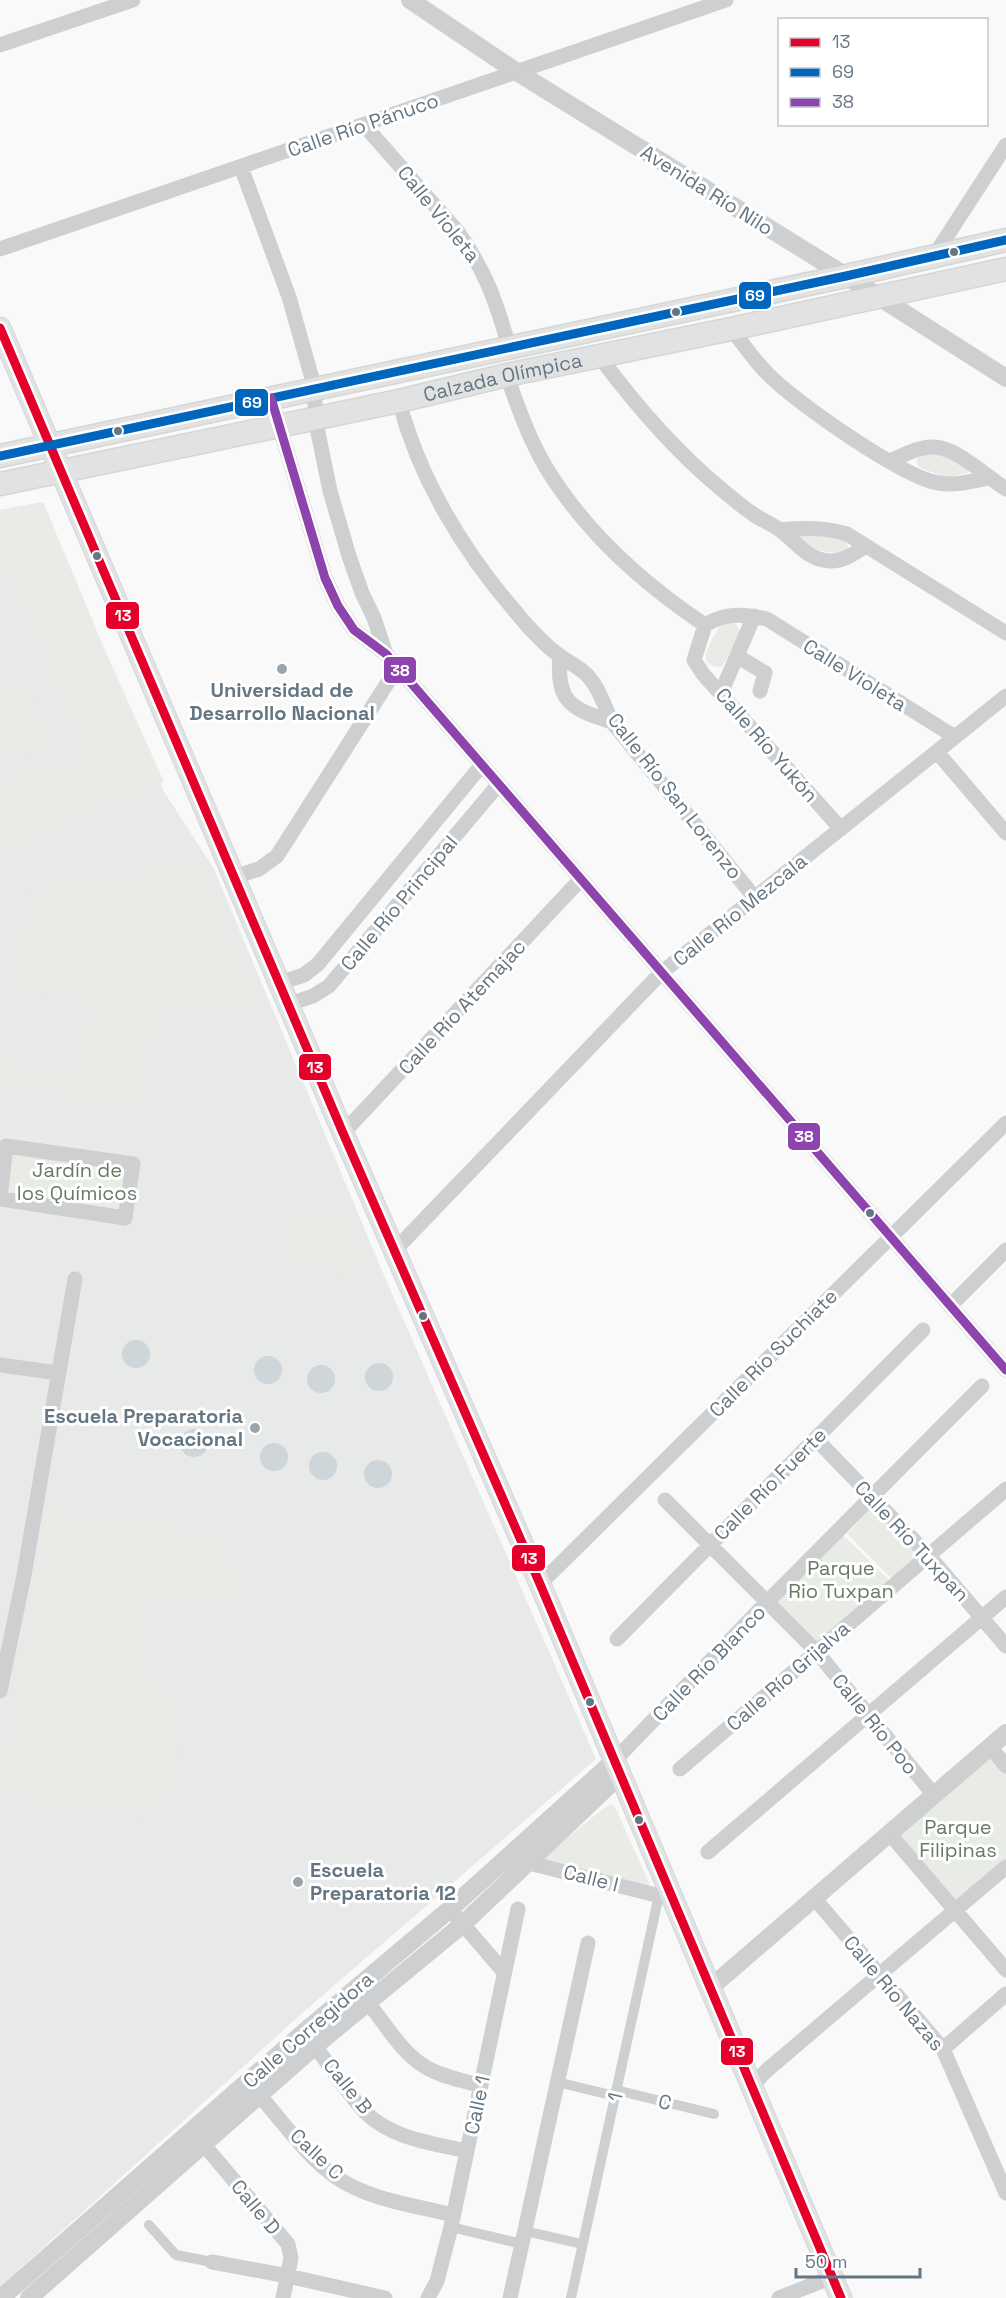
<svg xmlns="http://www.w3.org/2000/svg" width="1006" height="2298" font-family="'Space Grotesk',sans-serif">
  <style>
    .built { fill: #e8e9e9 }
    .green { fill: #e8ebe6 }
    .water { fill: #ced6d9 }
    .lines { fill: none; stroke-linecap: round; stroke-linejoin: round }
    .secondary-casing { stroke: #d5d6d7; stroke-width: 23 }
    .primary-casing { stroke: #d5d6d7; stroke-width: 25 }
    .pedestrian { stroke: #cecfd0; stroke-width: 10 }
    .minor { stroke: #cecfd0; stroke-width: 15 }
    .tertiary { stroke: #cecfd0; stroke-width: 18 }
    .secondary { stroke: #e1e2e2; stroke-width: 21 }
    .primary { stroke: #e1e2e2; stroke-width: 22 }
    .bus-1-casing { stroke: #fff; stroke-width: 14 }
    .bus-2-casing { stroke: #fff; stroke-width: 14 }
    .bus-3-casing { stroke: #fff; stroke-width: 14 }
    .bus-1 { stroke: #e4002b; stroke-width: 9 }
    .bus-2 { stroke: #0065bd; stroke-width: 9 }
    .bus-3 { stroke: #8e44ad; stroke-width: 9 }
    .bus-dot { fill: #657683; stroke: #fff; stroke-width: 2 }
    .poi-dot { fill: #99a4ac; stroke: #fff; stroke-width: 2 }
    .labels { text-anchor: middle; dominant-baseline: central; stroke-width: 6; stroke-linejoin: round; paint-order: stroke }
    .street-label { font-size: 20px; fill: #657683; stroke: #fff }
    .poi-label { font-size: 20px; font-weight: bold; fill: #657683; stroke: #fff }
    .park-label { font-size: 20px; fill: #687a64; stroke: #fff }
    .line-badge { stroke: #fff; stroke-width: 2 }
    .badge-label { font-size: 16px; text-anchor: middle; font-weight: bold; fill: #fff }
  </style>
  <rect width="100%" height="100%" fill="#f9f9f9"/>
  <path class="built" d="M 43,502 L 163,790 L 214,869 L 383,1273 L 596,1759 L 300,2015 L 0,2287 L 0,510 Z"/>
  <path class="green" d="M 936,448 L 970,470 L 967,473 L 946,478 L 919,467 L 916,461 L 919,457 Z
    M 43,502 L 100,639 L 164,782 L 0,851 L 0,781 L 47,760 L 55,779 L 89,764 L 50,672 L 53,670 L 31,618 L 28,619 L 0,554 L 0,510 Z
    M 798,535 L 838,537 L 847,543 L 848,548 L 843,553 C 828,554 806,549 798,535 Z
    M 732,621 L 737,625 L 741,633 L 724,663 L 721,667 C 691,667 714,637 721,624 Z
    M 24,684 L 49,742 L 4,761 L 0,752 L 0,694 Z
    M 198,863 L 266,1016 L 156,1015 L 144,1108 L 8,1089 L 6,1080 L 0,1078 L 0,1061 L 79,1072 L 91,1000 L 11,986 L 29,896 L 59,884 Z
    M 0,1132 L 127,1152 L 116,1226 L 0,1208 Z
    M 292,1216 L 344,1218 L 368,1269 L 350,1273 L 287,1266 Z
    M 875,1504 L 923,1554 L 892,1579 L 847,1534 Z
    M 46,1509 L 221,1533 L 228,1564 L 236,1582 L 233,1601 L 151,1590 L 141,1676 L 156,1682 L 155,1693 L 172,1700 L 171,1710 L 175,1710 L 177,1777 L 171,1778 L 154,1818 L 0,1794 Z
    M 841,1533 L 890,1581 L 817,1643 L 773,1603 Z
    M 990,1747 L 1006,1766 L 1006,1867 L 955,1910 L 889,1833 Z
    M 612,1804 L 615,1807 L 650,1885 L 649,1889 L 539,1860 L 607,1806 Z"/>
  <path class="water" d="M122 1354a14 14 0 1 1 28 0a14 14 0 1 1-28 0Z
    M254 1370a14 14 0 1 1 28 0a14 14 0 1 1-28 0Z
    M365 1377a14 14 0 1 1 28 0a14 14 0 1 1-28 0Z
    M307 1379a14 14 0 1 1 28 0a14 14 0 1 1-28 0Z
    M180 1443a14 14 0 1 1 28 0a14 14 0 1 1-28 0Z
    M260 1457a14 14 0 1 1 28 0a14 14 0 1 1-28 0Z
    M309 1466a14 14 0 1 1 28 0a14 14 0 1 1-28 0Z
    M364 1474a14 14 0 1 1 28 0a14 14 0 1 1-28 0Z"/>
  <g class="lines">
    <g class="secondary-casing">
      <path id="secondary" d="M 0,328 L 343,1133 L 540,1584 L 841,2298"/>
    </g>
    <g class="primary-casing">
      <g id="primary">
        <path d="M 0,456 L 846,276 L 1006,240"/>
        <path id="s1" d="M 0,484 L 399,401 L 507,375 L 731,329 L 1006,269"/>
      </g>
    </g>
    <path class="pedestrian" d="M 557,2082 L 615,2096
      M 616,2090 L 714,2114
      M 149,2225 L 176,2255 L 212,2262
      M 451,2227 L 522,2244
      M 525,2231 L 582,2244
      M 571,2298 L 659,1895"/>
    <path class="minor" d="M 0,45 L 133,0
      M 364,125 L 458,232 C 486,272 496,301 509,347
      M 241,167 L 289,297 L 315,389 L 315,418 L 330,491 L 349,556 L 362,593 L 374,618 L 386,654
      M 0,249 L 726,0
      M 934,256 L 1006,145
      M 731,329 C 743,343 753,359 766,372 C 792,400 902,477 938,483 C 955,486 972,481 988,478
      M 599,356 C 634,403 674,450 720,488 C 731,497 743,508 756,516 C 764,521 772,524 780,530 C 797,542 806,559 829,561 C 843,562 855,553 866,546
      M 507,375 C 517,406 528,436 544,464 C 583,530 642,583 705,625
      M 271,398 L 325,578 L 338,606 L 354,630 L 386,654 L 1006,1370
      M 399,401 C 419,478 463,551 515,611 C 528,627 543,644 560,656 C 571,664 584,669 592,681 C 601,693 605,708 612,722 L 755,898
      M 890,461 C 904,455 920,446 935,447 C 957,448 987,477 1006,489
      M 780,530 C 804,528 824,527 847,534 L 1006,633
      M 560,656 C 556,702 571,709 612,722
      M 737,656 L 765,673 L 760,691
      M 721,693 L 754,616
      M 937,752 L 1006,833
      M 841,829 L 703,674 L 694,660 L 705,625 C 726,612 744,614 767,619 L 955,737
      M 234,877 L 259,869 L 277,856 L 397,668
      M 279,983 L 304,975 L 318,964 L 481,766
      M 289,1004 L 313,996 L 329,986 L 498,785
      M 343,1133 L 580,880
      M 0,1198 L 6,1146 L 133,1164 L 125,1218 L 0,1199
      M 394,1251 L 661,973 L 1006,696
      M 950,1306 L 1006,1250
      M 0,1365 L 58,1373
      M 816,1439 L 928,1555 L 1006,1646
      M 665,1500 L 816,1651 L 934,1795
      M 540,1584 L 1006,1123
      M 617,1639 L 923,1330
      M 0,1691 L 24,1575 L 75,1279
      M 990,1747 L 1006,1766
      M 614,1761 L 767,1602 L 982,1386
      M 680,1769 L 1006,1489
      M 889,1833 L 1006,1970
      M 708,1852 L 1006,1597
      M 523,1857 L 529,1863 L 672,1899
      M 814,1898 L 943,2049 L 1006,2193
      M 455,1915 L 504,1972
      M 368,2003 C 385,2023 401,2052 424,2066 C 441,2077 463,2080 481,2086
      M 308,2039 C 329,2061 344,2090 365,2112 C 392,2139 432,2143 467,2151
      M 943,2049 L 1006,1994
      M 752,2086 L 766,2071 L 1006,1867
      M 260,2096 C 282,2121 309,2159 336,2177 C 369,2200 414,2205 453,2215
      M 204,2145 L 288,2244 L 291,2258 L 283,2298
      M 212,2262 L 288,2276 L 385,2298
      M 428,2298 L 437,2281 L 451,2227 L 518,1909
      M 510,2298 L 588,1943
      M 779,2298 L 832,2277"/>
    <path class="tertiary" d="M 410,0 L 517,72 L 846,276 L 1006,378
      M 710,1988 L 1006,1733
      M 1,2298 L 303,2033 L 450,1909 L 614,1761
      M 29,2298 L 315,2046 L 463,1924 L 620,1775"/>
    <use href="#secondary" class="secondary"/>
    <use href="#primary" class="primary"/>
    <g class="bus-1-casing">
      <path id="bus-1" d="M 0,328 L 343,1133 L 540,1584 L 841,2298"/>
    </g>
    <g class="bus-2-casing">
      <path id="bus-2" d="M 0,456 L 846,276 L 1006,240"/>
    </g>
    <g class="bus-3-casing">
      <path id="bus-3" d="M 271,398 L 325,578 L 338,606 L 354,630 L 386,654 L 1006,1370"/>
    </g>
    <use href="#bus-1" class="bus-1"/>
    <use href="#bus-2" class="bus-2"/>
    <use href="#bus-3" class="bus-3"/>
  </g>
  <g class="bus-dot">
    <circle cx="954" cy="252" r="5"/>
    <circle cx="676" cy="312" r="5"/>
    <circle cx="118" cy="431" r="5"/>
    <circle cx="97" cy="556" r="5"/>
    <circle cx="870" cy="1213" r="5"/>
    <circle cx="423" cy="1316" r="5"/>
    <circle cx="590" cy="1702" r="5"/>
    <circle cx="639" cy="1820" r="5"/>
  </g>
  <g class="poi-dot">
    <circle cx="282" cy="669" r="6"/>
    <circle cx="255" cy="1428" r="6"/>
    <circle cx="298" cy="1882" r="6"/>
  </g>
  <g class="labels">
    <g class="street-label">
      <text transform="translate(363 125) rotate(-19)">Calle Río Pánuco</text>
      <text transform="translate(707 190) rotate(32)">Avenida Río Nilo</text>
      <text transform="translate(439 214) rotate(51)">Calle Violeta</text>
      <text stroke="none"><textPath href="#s1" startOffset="514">Calzada Olímpica</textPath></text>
      <text transform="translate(855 675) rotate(32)">Calle Violeta</text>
      <text transform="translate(767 745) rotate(49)">Calle Río Yukón</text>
      <text transform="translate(675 796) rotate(52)">Calle Río San Lorenzo</text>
      <text transform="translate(399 903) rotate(-50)">Calle Río Principal</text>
      <text transform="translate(740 910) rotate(-39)">Calle Río Mezcala</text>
      <text transform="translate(462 1007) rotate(-47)">Calle Río Atemajac</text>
      <text transform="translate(773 1353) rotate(-45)">Calle Río Suchiate</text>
      <text transform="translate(770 1484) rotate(-45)">Calle Río Fuerte</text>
      <text transform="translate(912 1541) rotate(47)">Calle Río Tuxpan</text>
      <text transform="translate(709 1663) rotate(-46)">Calle Río Blanco</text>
      <text transform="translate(788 1676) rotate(-41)">Calle Río Grijalva</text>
      <text transform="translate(875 1724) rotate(51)">Calle Río Poo</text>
      <text transform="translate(591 1878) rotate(14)">Calle I</text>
      <text transform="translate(894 1993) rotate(50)">Calle Río Nazas</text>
      <text transform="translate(308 2030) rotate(-41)">Calle Corregidora</text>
      <text transform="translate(348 2086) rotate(51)">Calle B</text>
      <text transform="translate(615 2097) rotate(-78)">1</text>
      <text transform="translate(665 2102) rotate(14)">C</text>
      <text transform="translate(477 2105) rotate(-78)">Calle 1</text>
      <text transform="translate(317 2154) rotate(43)">Calle C</text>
      <text transform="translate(256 2207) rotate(50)">Calle D</text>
    </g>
    <g class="poi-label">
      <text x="282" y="690">Universidad de<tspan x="282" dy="23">Desarrollo Nacional</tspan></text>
      <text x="243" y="1416" text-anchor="end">Escuela Preparatoria<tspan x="243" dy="23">Vocacional</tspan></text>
      <text x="310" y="1870" text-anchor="start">Escuela<tspan x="310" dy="23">Preparatoria 12</tspan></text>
    </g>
    <g class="park-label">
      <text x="77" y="1170">Jardín de<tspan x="77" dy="23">los Químicos</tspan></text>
      <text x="841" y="1568">Parque<tspan x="841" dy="23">Rio Tuxpan</tspan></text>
      <text x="958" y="1827">Parque<tspan x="958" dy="23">Filipinas</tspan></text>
    </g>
  </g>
  <g class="line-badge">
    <rect x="738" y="281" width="34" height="29" rx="6" fill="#0065bd"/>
    <rect x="234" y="388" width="35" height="29" rx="6" fill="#0065bd"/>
    <rect x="105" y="601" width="35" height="29" rx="6" fill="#e4002b"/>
    <rect x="383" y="656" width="34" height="28" rx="6" fill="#8e44ad"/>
    <rect x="298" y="1053" width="34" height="28" rx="6" fill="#e4002b"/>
    <rect x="787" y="1122" width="34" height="29" rx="6" fill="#8e44ad"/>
    <rect x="511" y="1544" width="35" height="28" rx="6" fill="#e4002b"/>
    <rect x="720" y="2037" width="34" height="29" rx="6" fill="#e4002b"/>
  </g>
  <g class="badge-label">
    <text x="755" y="301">69</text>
    <text x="252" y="408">69</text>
    <text x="123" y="621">13</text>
    <text x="400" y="676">38</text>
    <text x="315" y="1073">13</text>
    <text x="804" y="1142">38</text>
    <text x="529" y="1564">13</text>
    <text x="737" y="2057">13</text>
  </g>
  <rect x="778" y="18" width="210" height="108" fill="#ffffff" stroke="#c1c8cd" stroke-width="1.5"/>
  <rect x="790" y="38" width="30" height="9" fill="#e4002b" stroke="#c1c8cd" stroke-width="1.5"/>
  <text x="832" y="48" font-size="18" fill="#657683">13</text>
  <rect x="790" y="68" width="30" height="9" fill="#0065bd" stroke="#c1c8cd" stroke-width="1.5"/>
  <text x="832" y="78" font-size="18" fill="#657683">69</text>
  <rect x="790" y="98" width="30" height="9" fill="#8e44ad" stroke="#c1c8cd" stroke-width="1.5"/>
  <text x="832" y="108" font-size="18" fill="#657683">38</text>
  <path d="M796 2268v9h124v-9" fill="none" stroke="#657683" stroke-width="3"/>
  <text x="805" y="2268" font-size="18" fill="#657683" stroke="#ffffff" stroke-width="4.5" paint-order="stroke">50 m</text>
</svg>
